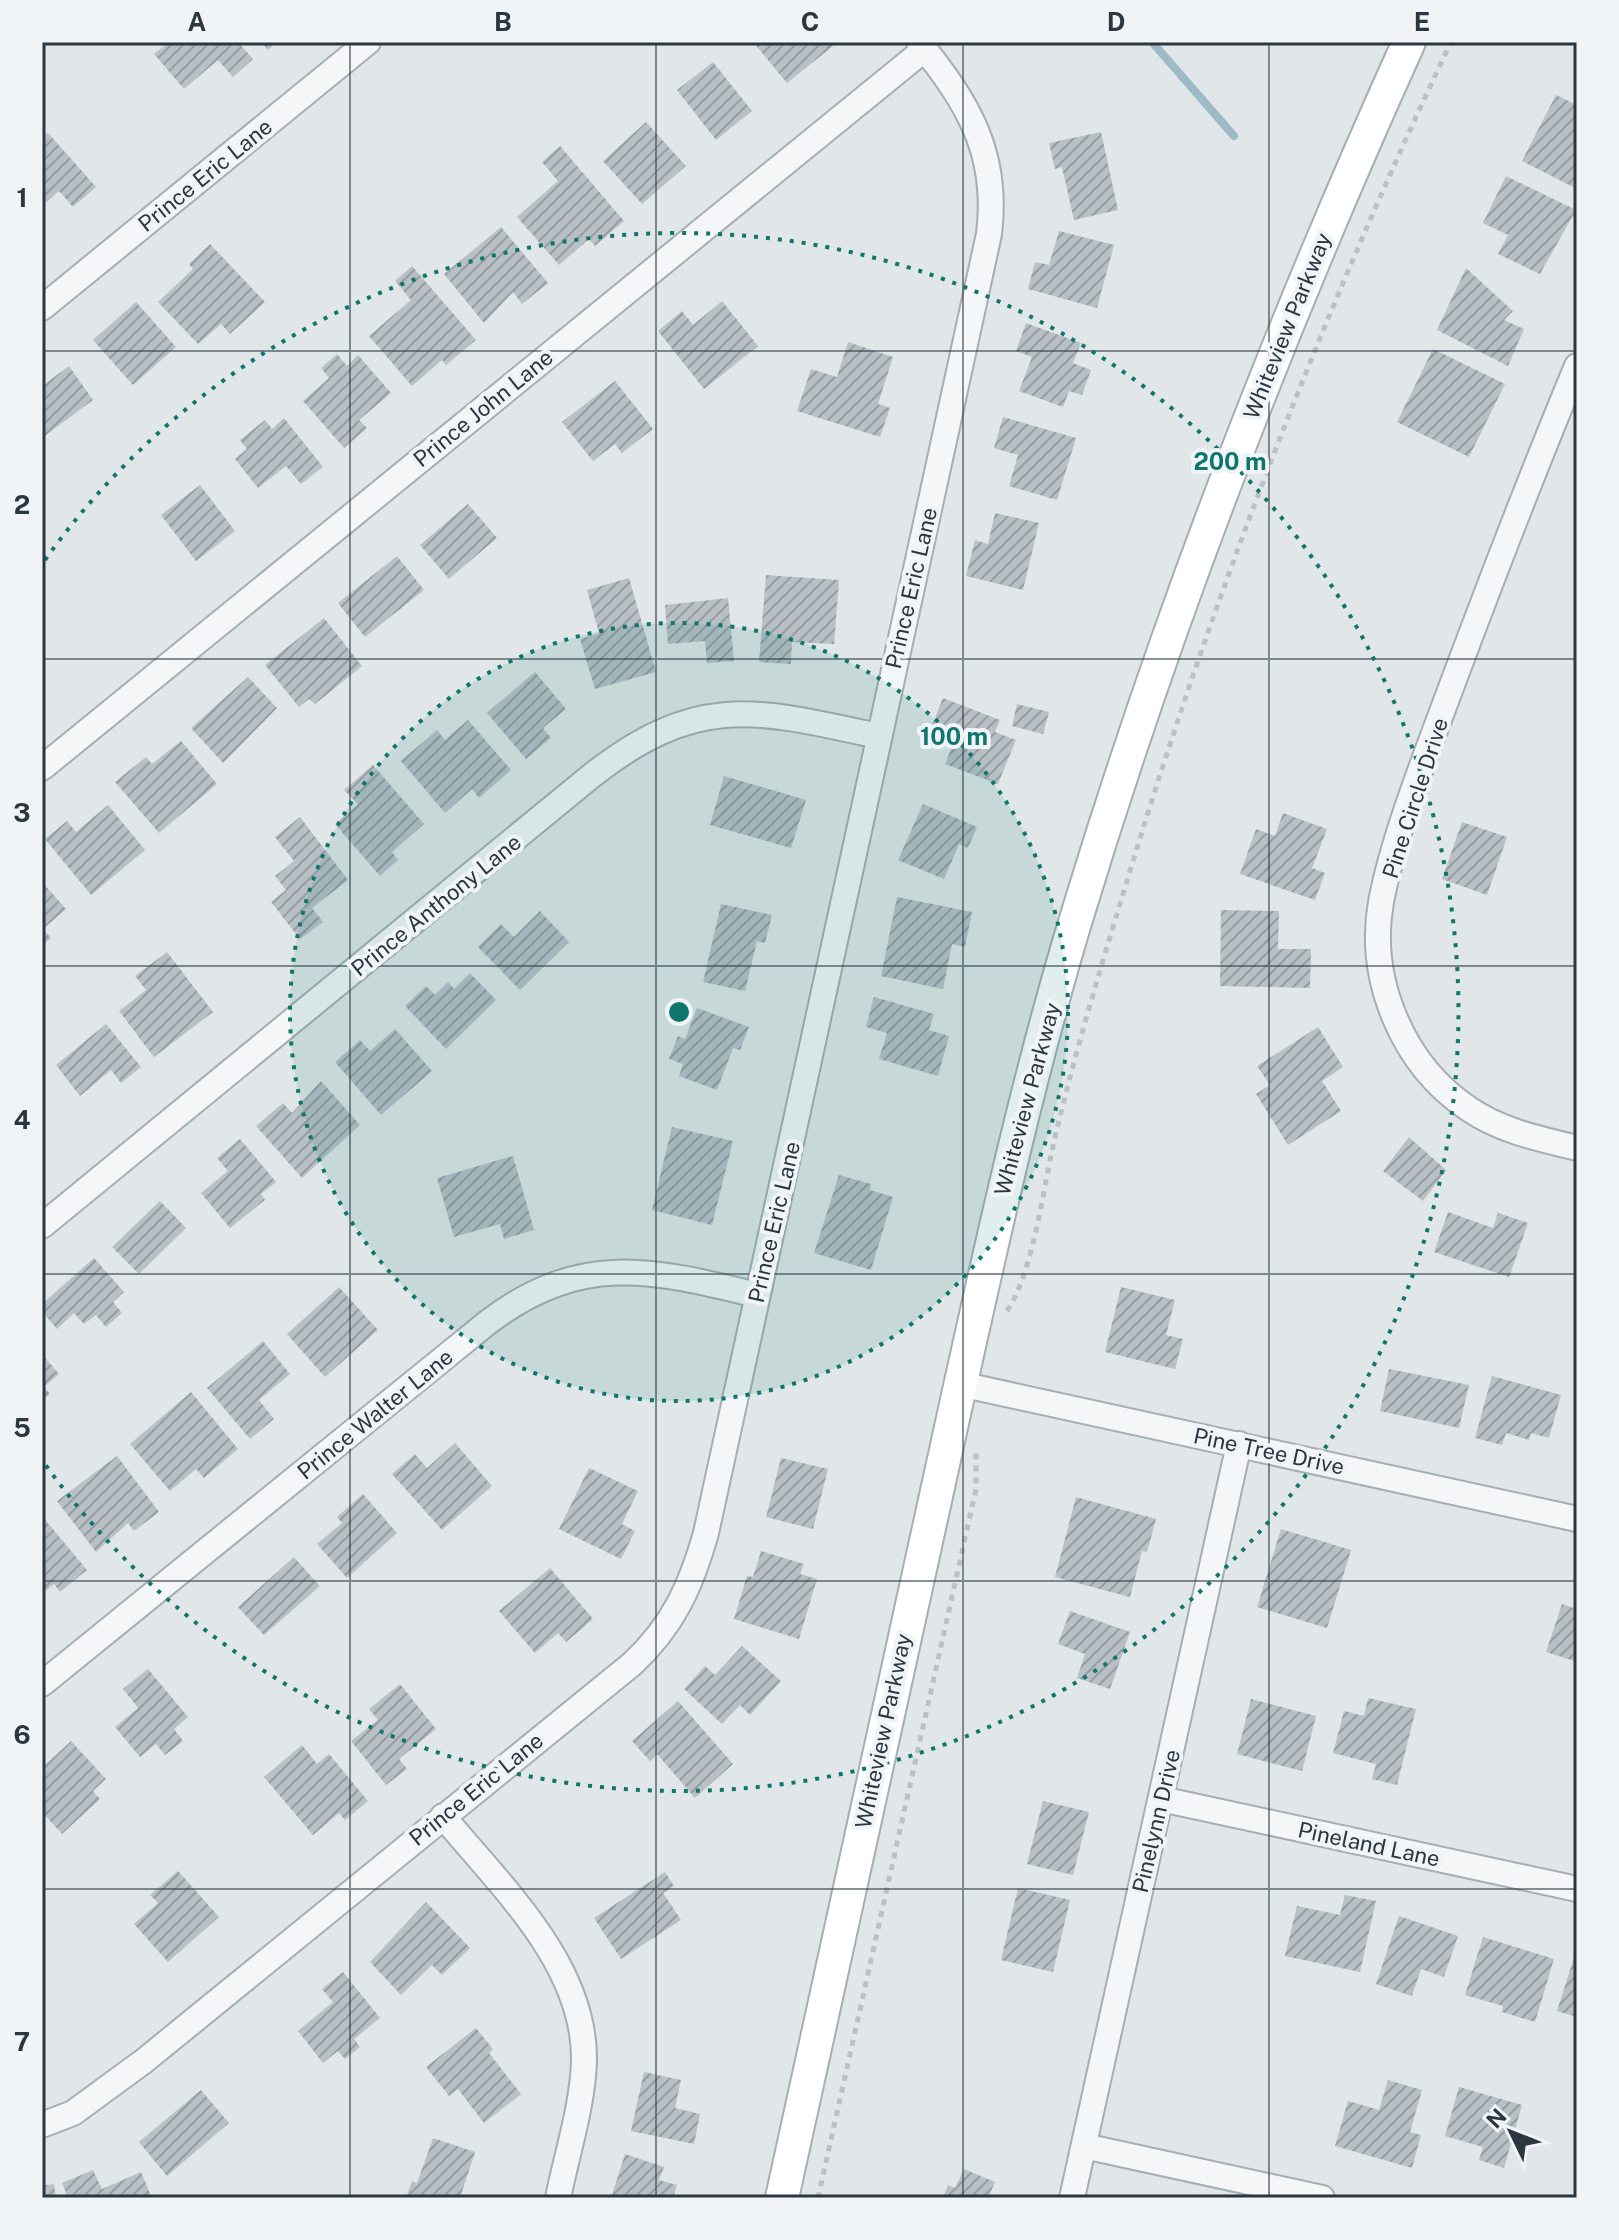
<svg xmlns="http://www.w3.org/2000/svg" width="1619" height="2240" font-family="'Public Sans',sans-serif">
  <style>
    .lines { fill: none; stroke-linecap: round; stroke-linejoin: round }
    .stream { stroke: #9ebac7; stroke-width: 8 }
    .building { fill: url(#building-hatch) }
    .street-casing { stroke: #a6aeb3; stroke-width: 28 }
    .secondary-casing { stroke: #a6aeb3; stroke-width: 36 }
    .path { stroke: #bbc0c4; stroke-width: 5; stroke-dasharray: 6 6; stroke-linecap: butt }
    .street { stroke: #f4f6f7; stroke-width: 24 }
    .secondary { stroke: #fff; stroke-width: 32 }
    .grid { fill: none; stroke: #2a3640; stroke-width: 2; stroke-opacity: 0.55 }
    .ring { fill: none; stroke: #0f766e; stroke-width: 4; stroke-dasharray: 4 8 }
    .labels { text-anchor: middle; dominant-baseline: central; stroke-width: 8; stroke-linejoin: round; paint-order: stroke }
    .street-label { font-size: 22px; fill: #2a3640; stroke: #f1f4f7 }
    .centre { fill: #0f766e; stroke: #f1f4f7; stroke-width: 4 }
    .ring-label { font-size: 24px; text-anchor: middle; font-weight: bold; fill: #0f766e; stroke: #f1f4f7; stroke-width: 8; stroke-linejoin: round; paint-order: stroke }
    .neatline { fill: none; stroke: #2a3640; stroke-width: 3 }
    .grid-label { font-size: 26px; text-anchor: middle; font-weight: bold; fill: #2a3640 }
  </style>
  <defs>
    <pattern id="building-hatch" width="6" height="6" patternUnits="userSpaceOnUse" patternTransform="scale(2)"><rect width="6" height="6" fill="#b8c0c6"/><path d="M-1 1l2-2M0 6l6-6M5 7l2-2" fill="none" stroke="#969da2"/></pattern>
  </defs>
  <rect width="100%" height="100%" fill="#e1e6e9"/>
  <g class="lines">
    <path class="stream" d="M 1152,42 L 1234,136"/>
  </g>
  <path class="building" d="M 169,42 L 238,42 L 253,59 L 233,77 L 218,60 L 184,89 L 154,54 Z
    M 261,42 L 277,42 L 268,50 Z
    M 753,42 L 838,42 L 787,83 Z
    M 713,62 L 752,111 L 716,140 L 677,90 Z
    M 1556,95 L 1577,105 L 1577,189 L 1522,161 Z
    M 646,122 L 686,166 L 642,204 L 603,161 Z
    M 1101,132 L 1118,210 L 1074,220 L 1062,167 L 1055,169 L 1049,143 Z
    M 48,133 L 96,187 L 73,207 L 59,191 L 42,206 L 42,139 Z
    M 560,146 L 624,221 L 595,246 L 589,239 L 559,265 L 517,217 L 558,181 L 542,162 Z
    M 1506,176 L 1576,210 L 1540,274 L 1498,254 L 1508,235 L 1483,223 Z
    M 501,227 L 548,283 L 522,304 L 513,292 L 484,323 L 444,274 Z
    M 1059,231 L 1114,245 L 1097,308 L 1028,289 L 1035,262 L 1049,265 Z
    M 210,244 L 265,302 L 230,334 L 221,324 L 198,344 L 158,302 L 193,269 L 189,264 Z
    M 412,266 L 476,340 L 446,365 L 442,360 L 412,386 L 369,336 L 411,300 L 395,281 Z
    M 1466,268 L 1513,311 L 1504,320 L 1524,329 L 1508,366 L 1437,330 Z
    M 722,301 L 758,346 L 704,389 L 658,331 L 682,311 L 693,325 Z
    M 136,302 L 176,347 L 133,385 L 93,340 Z
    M 1026,323 L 1081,343 L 1073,363 L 1091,370 L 1082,395 L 1069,391 L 1063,407 L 1019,391 L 1032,357 L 1016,351 Z
    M 848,342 L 893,357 L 878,404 L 890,408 L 880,437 L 797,411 L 811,369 L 837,377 Z
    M 1433,349 L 1505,384 L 1469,457 L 1397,422 Z
    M 337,354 L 347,366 L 358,355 L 391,393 L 359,420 L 367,428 L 344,448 L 303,401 L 329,378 L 321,368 Z
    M 69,366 L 93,400 L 42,438 L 42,386 Z
    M 615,381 L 653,429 L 622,453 L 615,444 L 593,461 L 562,422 Z
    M 1003,417 L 1076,438 L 1057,500 L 1009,486 L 1018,455 L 994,448 Z
    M 284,418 L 323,467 L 301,484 L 286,466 L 258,488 L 235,459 L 247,449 L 240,440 L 265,420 L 272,429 Z
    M 200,485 L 235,531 L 196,561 L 161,515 Z
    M 468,504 L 497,538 L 449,579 L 420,545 Z
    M 995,513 L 1039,523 L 1023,590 L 966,576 L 975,540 L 988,544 Z
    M 397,556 L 424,590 L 365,637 L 338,603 Z
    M 766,575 L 839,580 L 834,644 L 792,642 L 791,664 L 759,662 Z
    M 629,578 L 656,672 L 595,689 L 580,639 L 599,633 L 587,590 Z
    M 728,598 L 734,661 L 707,663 L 705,641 L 668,644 L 665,605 Z
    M 324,618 L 362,666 L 315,704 L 309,699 L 299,707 L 265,665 Z
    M 535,672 L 566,709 L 543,728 L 551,738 L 526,759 L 487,713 Z
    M 248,677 L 277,708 L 223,763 L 191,728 Z
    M 943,698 L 1000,720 L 995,732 L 1016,740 L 998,784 L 945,764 L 956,737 L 931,728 Z
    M 1017,704 L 1049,712 L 1043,734 L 1012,726 Z
    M 468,720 L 511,770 L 479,798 L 472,789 L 445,813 L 401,761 L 437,730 L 445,740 Z
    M 181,741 L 217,784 L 159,833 L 115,782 L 146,757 L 152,764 Z
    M 373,765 L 424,824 L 392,852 L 398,860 L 380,876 L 335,824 L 358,804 L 344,790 Z
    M 724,776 L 806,800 L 791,848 L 710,825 Z
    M 923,804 L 977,827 L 968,848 L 959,844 L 944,879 L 898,860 Z
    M 108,805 L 145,850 L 91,895 L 45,839 L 67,821 L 76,832 Z
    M 1283,813 L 1327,829 L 1312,868 L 1325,873 L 1315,900 L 1240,874 L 1256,829 L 1275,836 Z
    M 300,817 L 348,880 L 312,908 L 323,922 L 300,939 L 271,902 L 286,890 L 275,876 L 294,861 L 275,837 Z
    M 1462,822 L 1507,837 L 1487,895 L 1442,879 Z
    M 42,882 L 66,909 L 43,929 L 51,938 L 42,946 Z
    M 897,897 L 972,912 L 965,947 L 952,944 L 943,989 L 881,976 Z
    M 721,904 L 772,915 L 765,943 L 757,941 L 745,991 L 703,982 Z
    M 1221,910 L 1279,911 L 1278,949 L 1311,949 L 1310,988 L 1220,986 Z
    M 540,911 L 569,942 L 520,990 L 478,947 L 501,924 L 514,937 Z
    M 167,952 L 213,1012 L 154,1057 L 119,1011 L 146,990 L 135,976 Z
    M 470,973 L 496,1000 L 446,1049 L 405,1006 L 426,986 L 435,995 L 448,982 L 454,989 Z
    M 874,997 L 934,1014 L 929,1030 L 949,1036 L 938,1076 L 879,1059 L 887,1033 L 866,1027 Z
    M 697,1008 L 749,1027 L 740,1050 L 733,1048 L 717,1090 L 679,1076 L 683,1064 L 669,1059 L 678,1036 L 685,1039 Z
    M 106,1024 L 141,1067 L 121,1083 L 111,1070 L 80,1096 L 56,1065 Z
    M 1318,1027 L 1343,1067 L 1322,1081 L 1341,1111 L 1288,1145 L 1256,1094 L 1270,1085 L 1257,1066 Z
    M 395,1029 L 432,1071 L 381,1115 L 335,1062 L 360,1040 L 370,1051 Z
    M 321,1081 L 360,1125 L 302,1178 L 256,1126 L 283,1103 L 292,1113 Z
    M 672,1127 L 733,1141 L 712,1225 L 652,1210 Z
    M 1409,1137 L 1446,1170 L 1423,1201 L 1383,1171 Z
    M 240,1139 L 276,1182 L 261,1194 L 265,1200 L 230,1228 L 201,1193 L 228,1171 L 217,1158 Z
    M 513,1156 L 534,1230 L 504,1239 L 500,1224 L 454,1237 L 437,1178 Z
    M 839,1175 L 871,1184 L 870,1190 L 893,1197 L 871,1270 L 814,1253 Z
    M 160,1201 L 186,1228 L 139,1274 L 112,1247 Z
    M 1448,1212 L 1493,1228 L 1498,1213 L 1528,1223 L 1509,1277 L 1434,1252 Z
    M 94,1258 L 124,1292 L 113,1302 L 122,1313 L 106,1327 L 96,1315 L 84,1324 L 74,1313 L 57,1329 L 42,1311 L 42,1304 Z
    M 339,1287 L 378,1330 L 325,1377 L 287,1334 Z
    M 1121,1287 L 1175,1300 L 1166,1335 L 1183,1339 L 1175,1369 L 1105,1352 Z
    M 263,1341 L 290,1374 L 259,1400 L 274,1419 L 250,1439 L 207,1388 Z
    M 42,1354 L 59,1374 L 44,1387 L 50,1394 L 42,1401 Z
    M 1389,1369 L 1469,1385 L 1459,1428 L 1380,1411 Z
    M 1492,1376 L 1561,1395 L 1549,1438 L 1531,1433 L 1529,1440 L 1506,1433 L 1502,1445 L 1475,1438 Z
    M 191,1392 L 238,1449 L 204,1478 L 196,1469 L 170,1491 L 130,1444 Z
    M 455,1443 L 492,1486 L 442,1530 L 392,1474 L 415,1454 L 427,1468 Z
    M 117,1456 L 159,1512 L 134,1531 L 128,1523 L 96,1552 L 57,1501 Z
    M 781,1458 L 828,1469 L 813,1529 L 766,1517 Z
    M 589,1468 L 638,1491 L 622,1524 L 635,1531 L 621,1559 L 559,1529 Z
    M 363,1494 L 397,1533 L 347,1578 L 317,1544 L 342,1523 L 337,1517 Z
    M 1076,1497 L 1156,1519 L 1147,1552 L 1142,1551 L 1130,1597 L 1055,1577 Z
    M 42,1516 L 87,1570 L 60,1592 L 54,1584 L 42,1594 Z
    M 1281,1529 L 1351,1550 L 1327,1628 L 1257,1607 Z
    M 761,1551 L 804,1564 L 800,1574 L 817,1579 L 799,1639 L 734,1619 L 747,1576 L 753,1577 Z
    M 294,1557 L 320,1586 L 264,1635 L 238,1607 Z
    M 550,1568 L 593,1619 L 566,1642 L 558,1633 L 535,1653 L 499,1611 Z
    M 1562,1604 L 1577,1609 L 1577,1662 L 1546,1652 Z
    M 1070,1611 L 1130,1632 L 1110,1689 L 1077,1678 L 1085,1654 L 1058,1644 Z
    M 742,1646 L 781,1681 L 750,1715 L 740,1705 L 722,1724 L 684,1689 L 705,1666 L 715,1675 Z
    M 148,1669 L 188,1717 L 174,1729 L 183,1741 L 165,1755 L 156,1744 L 140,1757 L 115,1727 L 138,1708 L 123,1689 Z
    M 400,1684 L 436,1729 L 399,1759 L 407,1769 L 386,1785 L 351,1741 L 378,1720 L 369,1709 Z
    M 1368,1698 L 1416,1709 L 1397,1785 L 1372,1779 L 1376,1764 L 1333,1753 L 1344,1711 L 1364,1716 Z
    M 1251,1699 L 1316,1716 L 1302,1771 L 1237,1754 Z
    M 678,1701 L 733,1764 L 695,1798 L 657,1754 L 650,1761 L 632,1741 Z
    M 71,1741 L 106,1779 L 93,1791 L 100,1799 L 62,1834 L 42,1812 L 42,1768 Z
    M 302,1745 L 317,1764 L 329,1754 L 368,1801 L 345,1820 L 339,1813 L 313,1835 L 264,1777 Z
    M 1043,1801 L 1089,1812 L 1073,1875 L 1027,1864 Z
    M 178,1871 L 219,1917 L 168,1962 L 134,1924 L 158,1903 L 150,1895 Z
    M 665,1872 L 674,1886 L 663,1893 L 681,1920 L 621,1959 L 594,1918 Z
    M 1018,1888 L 1070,1900 L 1053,1972 L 1001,1960 Z
    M 1345,1895 L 1376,1901 L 1360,1972 L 1285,1956 L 1297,1906 L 1340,1915 Z
    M 426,1902 L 470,1948 L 442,1975 L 432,1965 L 401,1995 L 370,1962 Z
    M 1399,1916 L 1458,1936 L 1444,1977 L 1421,1969 L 1412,1996 L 1376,1984 Z
    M 1483,1937 L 1554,1959 L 1535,2022 L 1502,2012 L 1503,2006 L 1465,1995 Z
    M 1574,1957 L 1577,1957 L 1577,2017 L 1557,2011 Z
    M 343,1972 L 380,2018 L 354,2039 L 360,2047 L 345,2059 L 338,2051 L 323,2063 L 298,2031 L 333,2002 L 322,1989 Z
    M 476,2028 L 493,2049 L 489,2053 L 521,2094 L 484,2123 L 458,2089 L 449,2096 L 426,2067 Z
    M 644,2072 L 681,2080 L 675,2108 L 700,2114 L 694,2144 L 631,2131 Z
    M 1388,2080 L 1422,2090 L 1410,2132 L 1421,2135 L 1412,2168 L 1335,2146 L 1348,2101 L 1379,2110 Z
    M 1459,2087 L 1522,2105 L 1504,2168 L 1479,2160 L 1483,2147 L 1445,2136 Z
    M 201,2090 L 229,2123 L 167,2176 L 139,2142 Z
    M 433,2138 L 475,2152 L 460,2198 L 406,2198 L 412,2181 L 417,2183 Z
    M 625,2154 L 664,2167 L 659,2180 L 677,2185 L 673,2198 L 611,2198 Z
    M 964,2169 L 995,2182 L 988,2198 L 943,2198 L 948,2185 L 955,2188 Z
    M 93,2170 L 102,2189 L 141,2172 L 152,2198 L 68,2198 L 62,2183 Z
    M 54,2184 L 56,2198 L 42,2198 L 42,2186 Z"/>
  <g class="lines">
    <g class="street-casing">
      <path id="street" d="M 42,308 L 368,42
        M 1577,366 C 1534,469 1494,573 1455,677 C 1430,745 1394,833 1381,902 C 1367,980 1403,1065 1469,1109 C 1501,1131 1540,1139 1577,1148
        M 42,768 L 925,49
        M 42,1226 L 590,777 C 696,693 755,709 878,736
        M 960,1384 L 1577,1519
        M 42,1684 L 487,1323 C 580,1252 651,1269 757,1295
        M 1161,1799 L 1577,1889
        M 443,1816 C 499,1885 585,1963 584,2060 C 583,2105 567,2153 558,2198
        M 42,2125 L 73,2113 L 144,2061 L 632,1664 C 673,1626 691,1586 706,1533 L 989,234 C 999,153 968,103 919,42
        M 1084,2146 L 1322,2198
        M 1072,2198 L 1239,1444"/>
    </g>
    <g class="secondary-casing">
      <path id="secondary" d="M 782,2198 C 840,1929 898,1660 959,1391 C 994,1233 1029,1075 1076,919 C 1167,619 1280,327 1409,42"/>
    </g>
    <path class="path" d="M 1007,1311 C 1035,1269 1044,1179 1057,1129 C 1077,1046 1102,963 1127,881 C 1213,595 1323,312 1451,42
      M 818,2198 L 976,1489 L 976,1453"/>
    <use href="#street" class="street"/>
    <use href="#secondary" class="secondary"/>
  </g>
  <path class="grid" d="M 350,42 L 350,2198M 656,42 L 656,2198M 963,42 L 963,2198M 1269,42 L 1269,2198M 42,351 L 1577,351M 42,659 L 1577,659M 42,966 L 1577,966M 42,1274 L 1577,1274M 42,1581 L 1577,1581M 42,1889 L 1577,1889"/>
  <circle cx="679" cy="1012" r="389" fill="#0f766e" fill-opacity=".12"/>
  <g class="ring">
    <circle cx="679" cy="1012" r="389"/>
    <path d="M45 560A779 779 0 1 1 45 1464"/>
  </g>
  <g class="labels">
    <g class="street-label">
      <text transform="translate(205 175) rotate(-39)">Prince Eric Lane</text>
      <text transform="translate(1287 326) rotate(-68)">Whiteview Parkway</text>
      <text transform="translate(483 408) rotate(-39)">Prince John Lane</text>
      <text transform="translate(911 588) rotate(-77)">Prince Eric Lane</text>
      <text transform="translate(1415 798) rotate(-72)">Pine Circle Drive</text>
      <text transform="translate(436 905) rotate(-39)">Prince Anthony Lane</text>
      <text transform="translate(1027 1099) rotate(-75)">Whiteview Parkway</text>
      <text transform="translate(774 1222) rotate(-77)">Prince Eric Lane</text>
      <text transform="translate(375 1414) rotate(-39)">Prince Walter Lane</text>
      <text transform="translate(1269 1451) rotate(12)">Pine Tree Drive</text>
      <text transform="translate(883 1731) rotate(-78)">Whiteview Parkway</text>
      <text transform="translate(476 1789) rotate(-39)">Prince Eric Lane</text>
      <text transform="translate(1156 1821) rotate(-77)">Pinelynn Drive</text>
      <text transform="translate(1369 1844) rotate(12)">Pineland Lane</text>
    </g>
  </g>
  <circle cx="679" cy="1012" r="12" class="centre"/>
  <g class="ring-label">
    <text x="1230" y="470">200 m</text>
    <text x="954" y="745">100 m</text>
  </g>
  <rect width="1619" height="2240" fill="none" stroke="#f1f4f7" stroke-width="88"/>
  <g transform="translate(1511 2132) rotate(313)" stroke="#f1f4f7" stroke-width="6" paint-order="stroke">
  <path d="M0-6L14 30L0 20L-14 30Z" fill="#2a3640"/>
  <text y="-12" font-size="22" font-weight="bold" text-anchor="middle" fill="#2a3640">N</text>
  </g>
  <rect x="44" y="44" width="1531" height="2152" class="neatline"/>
  <g class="grid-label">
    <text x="197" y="31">A</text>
    <text x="503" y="31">B</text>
    <text x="810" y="31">C</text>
    <text x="1116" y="31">D</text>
    <text x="1422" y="31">E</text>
    <text x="22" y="207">1</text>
    <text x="22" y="514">2</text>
    <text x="22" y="822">3</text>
    <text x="22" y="1129">4</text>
    <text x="22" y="1437">5</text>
    <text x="22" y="1744">6</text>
    <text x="22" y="2051">7</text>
  </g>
</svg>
